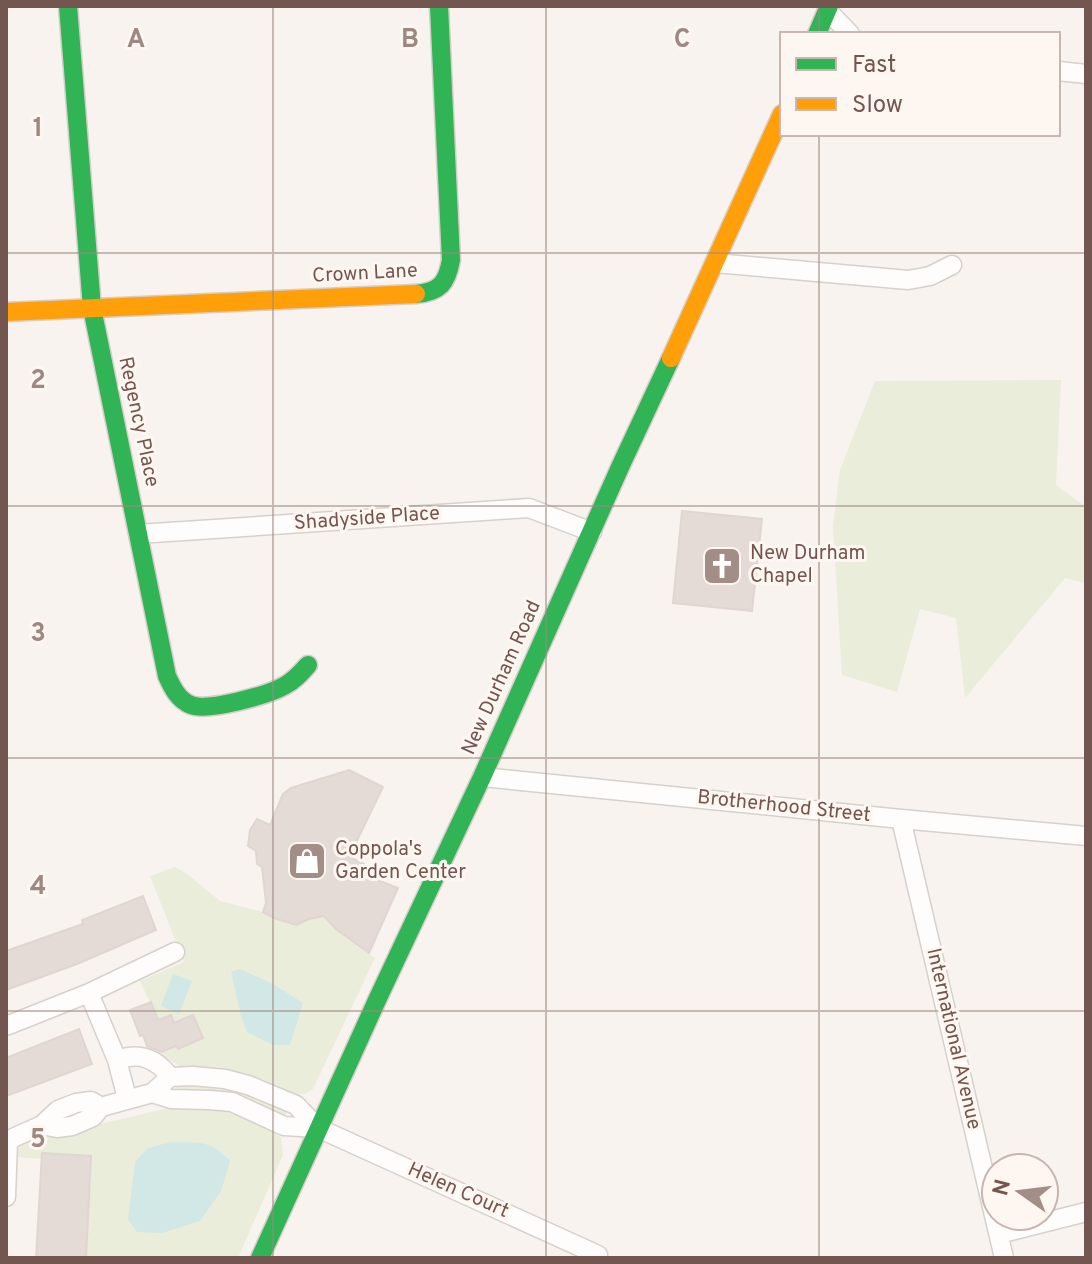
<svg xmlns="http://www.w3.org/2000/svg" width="1092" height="1264" font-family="Overpass,sans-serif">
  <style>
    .green { fill: #e9edda }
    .water { fill: #d1e8e6 }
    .building { fill: #e4dad6; stroke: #e0d5d1; stroke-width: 2 }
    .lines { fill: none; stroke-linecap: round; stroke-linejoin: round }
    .street-casing { stroke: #d7d0cc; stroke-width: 21 }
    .fast-casing { stroke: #d7ceca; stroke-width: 21 }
    .slow-casing { stroke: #d7ceca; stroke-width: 21 }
    .street { stroke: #fefdfc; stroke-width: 18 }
    .fast { stroke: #30b455; stroke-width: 18 }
    .slow { stroke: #ff9f0a; stroke-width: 18 }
    .grid { fill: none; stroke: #9d8882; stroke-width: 2; stroke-opacity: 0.55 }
    .labels { text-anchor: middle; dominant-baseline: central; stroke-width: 6; stroke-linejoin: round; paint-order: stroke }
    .street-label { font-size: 20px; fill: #745650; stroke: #fef6f1 }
    .poi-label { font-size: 20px; fill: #745650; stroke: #fef6f1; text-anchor: start }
    .grid-label { font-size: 26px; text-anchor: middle; font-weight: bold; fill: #9d8882; stroke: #fef6f1; stroke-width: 6; stroke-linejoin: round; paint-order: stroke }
  </style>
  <rect width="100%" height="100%" fill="#f8f3ee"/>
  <path class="green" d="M 1061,380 L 1056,485 L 1086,507 L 1086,583 L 1065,578 L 965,698 L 956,618 L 920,609 L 897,692 L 842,675 L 833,526 L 840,470 L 875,381 Z
    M 175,867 L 187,874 L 220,901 L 263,912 L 274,918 L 296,925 L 309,919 L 323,916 L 336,929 L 375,958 L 313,1089 L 304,1094 L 295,1095 L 186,1070 L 158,1053 L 176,1046 L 178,1049 L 203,1037 L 193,1015 L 174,1023 L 171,1015 L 158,1020 L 140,981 L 184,962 L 150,876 Z
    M 203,1082 L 250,1092 L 286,1110 L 287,1113 L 284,1115 L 280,1114 L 240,1097 L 212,1091 L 180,1090 L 177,1088 L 178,1084 Z
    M 186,1106 C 220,1109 256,1113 281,1138 L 283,1155 L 238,1258 L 85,1258 L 91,1156 L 42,1153 L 41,1159 L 16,1157 C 15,1148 22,1145 29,1141 L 168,1108 Z"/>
  <path class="water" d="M 240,969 L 273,984 L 303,1003 L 290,1045 L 273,1045 L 247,1032 L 241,1016 L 231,972 Z
    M 173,974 L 192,981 L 179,1014 L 161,1006 Z
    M 171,1142 C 200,1143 209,1139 230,1161 L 221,1191 L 200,1221 L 162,1233 L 137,1232 L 128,1219 L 135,1162 L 148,1148 Z"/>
  <path class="building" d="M 682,511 L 762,519 L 752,611 L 673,603 Z
    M 349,770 L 383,787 L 349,857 L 364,864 L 360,873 L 398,888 L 369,953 L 336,929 L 324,916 L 309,919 L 296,925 L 274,918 L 263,912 L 266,903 L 262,867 L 257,864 L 256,851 L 248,846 L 250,830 L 257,819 L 270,825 L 283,794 L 291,788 Z
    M 143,896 L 156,930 L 77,964 L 6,990 L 6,951 L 83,924 L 82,920 Z
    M 151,1002 L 158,1020 L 171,1015 L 174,1023 L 193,1015 L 203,1038 L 178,1049 L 176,1046 L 161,1052 L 147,1046 L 143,1035 L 140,1036 L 130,1010 Z
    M 79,1029 L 92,1064 L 6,1096 L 6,1058 Z
    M 42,1153 L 91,1156 L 86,1258 L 36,1258 Z"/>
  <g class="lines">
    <g class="street-casing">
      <path id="street" d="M 827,10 L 850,34
        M 1058,71 L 1086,74
        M 715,263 L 908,280 L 930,276 L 952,265
        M 138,534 L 529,508 L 592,532
        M 482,777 L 901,819 L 1086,836
        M 901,819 L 1004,1258
        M 89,993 L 117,1060 L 127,1098
        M 6,1026 L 89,993 L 175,952
        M 117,1060 C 139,1052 156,1058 170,1077
        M 152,1093 L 171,1099 L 210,1100 L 232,1102 L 284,1126 L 318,1128 L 598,1255
        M 42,1125 L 57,1128 L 72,1126 L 93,1117 L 101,1107 L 152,1093 L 170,1077 L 193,1076 L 225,1079 L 248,1085 L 296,1105 L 318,1128
        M 6,1141 L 42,1125 L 58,1110 L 76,1103 L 91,1101 L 101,1107
        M 6,1197 L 8,1141
        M 999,1234 L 1086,1212"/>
    </g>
    <g class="fast-casing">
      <path id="fast" d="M 68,6 L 92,308 L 167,676 C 172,687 178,700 191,705 C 207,712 268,695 284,686 C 294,681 301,673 308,665
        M 817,34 L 829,6
        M 416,294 C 440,292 447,283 451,260 L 439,6
        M 260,1258 L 378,998 L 482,777 L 621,465 L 671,358"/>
    </g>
    <g class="slow-casing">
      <path id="slow" d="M 6,312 L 416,294
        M 671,358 L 782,114"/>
    </g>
    <use href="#street" class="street"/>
    <use href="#fast" class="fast"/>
    <use href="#slow" class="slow"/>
  </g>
  <path class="grid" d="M 273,6 L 273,1258M 546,6 L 546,1258M 819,6 L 819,34M 819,134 L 819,1258M 6,253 L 1086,253M 6,506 L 1086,506M 6,758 L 1086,758M 6,1011 L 1086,1011"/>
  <defs>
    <g id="church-square" transform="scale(2)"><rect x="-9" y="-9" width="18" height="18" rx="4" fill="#a28d87" stroke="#fef6f1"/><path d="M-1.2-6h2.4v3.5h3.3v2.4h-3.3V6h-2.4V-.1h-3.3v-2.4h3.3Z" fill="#fff"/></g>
    <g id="shop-square" transform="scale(2)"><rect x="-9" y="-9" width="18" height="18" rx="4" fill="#a28d87" stroke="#fef6f1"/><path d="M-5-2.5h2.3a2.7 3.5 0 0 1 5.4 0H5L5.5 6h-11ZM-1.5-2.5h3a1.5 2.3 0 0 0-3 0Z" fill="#fff"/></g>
  </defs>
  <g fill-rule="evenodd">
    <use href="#church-square" x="722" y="566"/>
    <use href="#shop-square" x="307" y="861"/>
  </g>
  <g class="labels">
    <g class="street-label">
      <text transform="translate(365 274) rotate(-3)">Crown Lane</text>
      <text transform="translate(138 422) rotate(78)">Regency Place</text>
      <text transform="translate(367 519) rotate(-4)">Shadyside Place</text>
      <text transform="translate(502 678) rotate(-66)">New Durham Road</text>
      <text transform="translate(784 807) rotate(6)">Brotherhood Street</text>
      <text transform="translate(953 1039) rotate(77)">International Avenue</text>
      <text transform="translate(458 1191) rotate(24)">Helen Court</text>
    </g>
    <g class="poi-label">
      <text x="750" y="554">New Durham<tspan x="750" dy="23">Chapel</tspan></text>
      <text x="335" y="850">Coppola's<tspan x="335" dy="23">Garden Center</tspan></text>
    </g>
  </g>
  <g class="grid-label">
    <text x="136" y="47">A</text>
    <text x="410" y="47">B</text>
    <text x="682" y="47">C</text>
    <text x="38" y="136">1</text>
    <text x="38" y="388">2</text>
    <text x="38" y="641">3</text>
    <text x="38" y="894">4</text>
    <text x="38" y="1147">5</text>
  </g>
  <rect width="1092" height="1264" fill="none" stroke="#745650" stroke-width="16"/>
  <rect x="780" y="32" width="280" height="104" fill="#fef6f1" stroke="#c7b6b1" stroke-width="2"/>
  <rect x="796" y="58" width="40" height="12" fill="#30b455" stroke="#c7b6b1" stroke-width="2"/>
  <text x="852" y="72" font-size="24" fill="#745650">Fast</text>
  <rect x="796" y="98" width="40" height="12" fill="#ff9f0a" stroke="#c7b6b1" stroke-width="2"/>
  <text x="852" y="112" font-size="24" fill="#745650">Slow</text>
  <g transform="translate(1020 1192) rotate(284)"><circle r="38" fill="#fef6f1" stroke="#c7b6b1" stroke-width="2"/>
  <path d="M0-6L14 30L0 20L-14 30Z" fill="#a28d87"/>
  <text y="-12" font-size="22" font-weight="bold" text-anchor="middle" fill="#745650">N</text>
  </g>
</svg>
